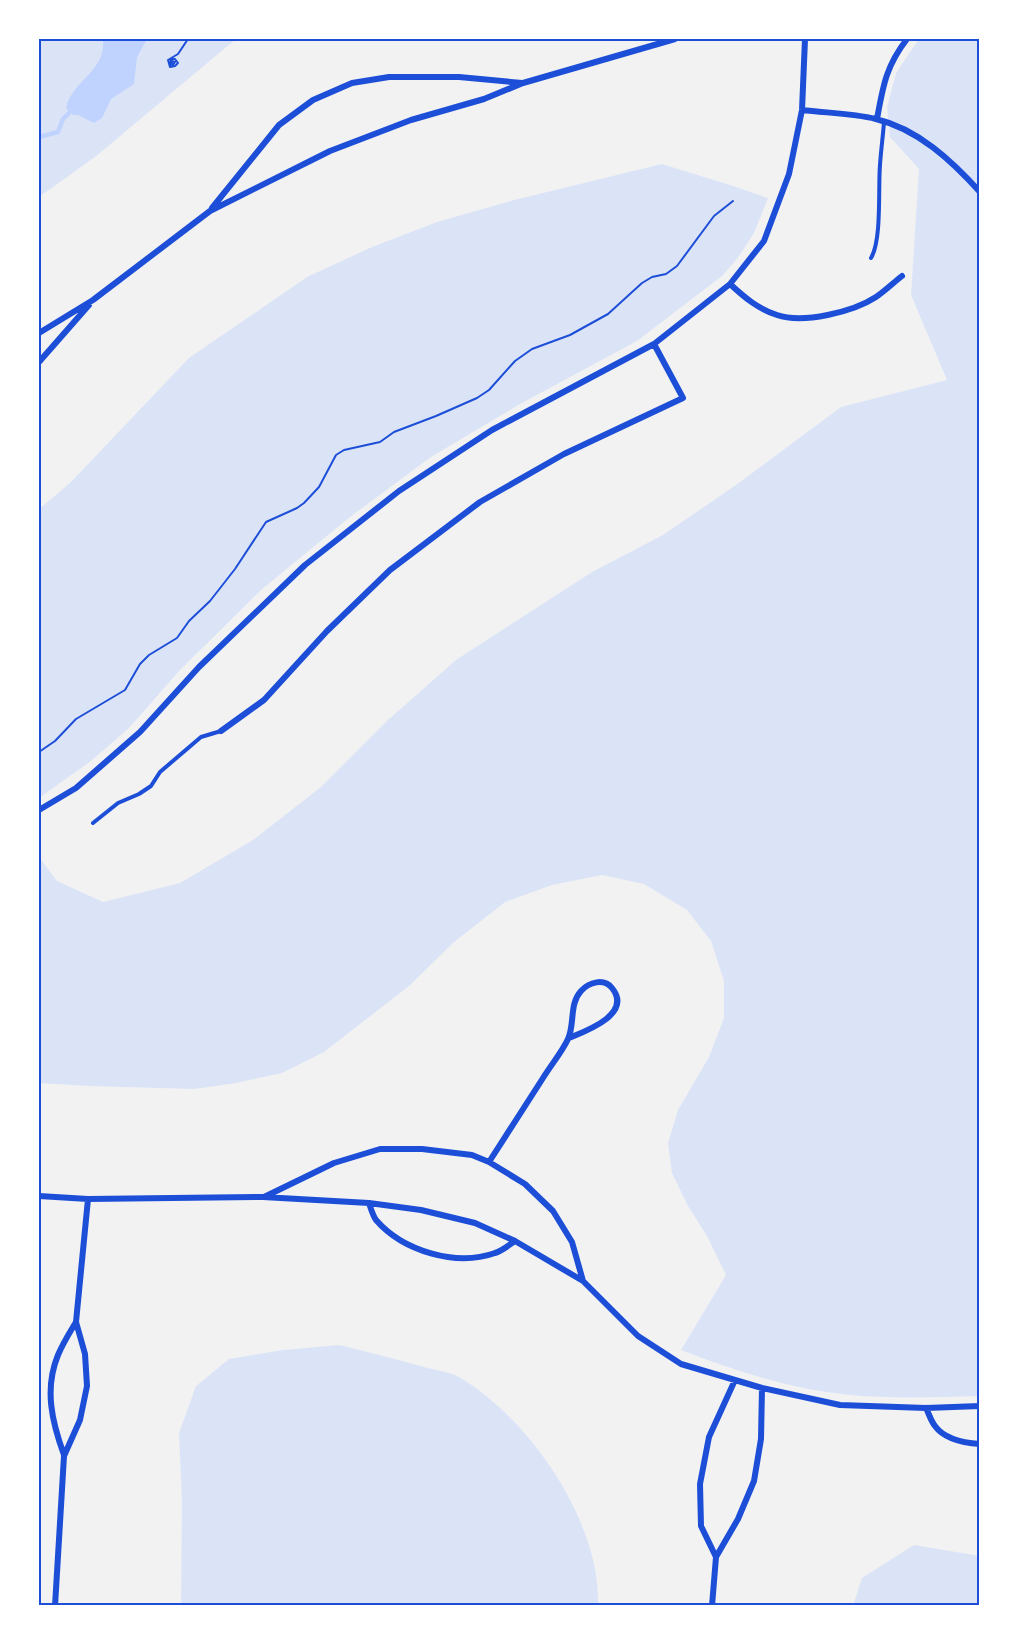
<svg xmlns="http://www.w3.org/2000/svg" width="1019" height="1645" font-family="Quicksand,sans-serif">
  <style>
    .green { fill: #dbe4f7 }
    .water { fill: #bfd3fe }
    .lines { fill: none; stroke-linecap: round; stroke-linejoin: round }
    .stream { stroke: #bfd3fe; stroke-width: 4.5 }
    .path { stroke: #1d4ed8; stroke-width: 2 }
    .service { stroke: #1d4ed8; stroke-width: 4 }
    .minor { stroke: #1d4ed8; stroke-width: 6 }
    .neatline { fill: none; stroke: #1d4ed8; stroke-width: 2 }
  </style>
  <rect width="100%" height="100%" fill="#f2f2f2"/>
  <path class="green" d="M 39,39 L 236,39 L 95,157 L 39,197 Z
    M 919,39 L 980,39 L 980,1396 C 937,1397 894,1399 851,1395 C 793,1390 735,1371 681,1350 L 726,1275 L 707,1236 L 688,1206 L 672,1173 L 668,1143 L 678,1110 L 709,1057 L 724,1018 L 724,981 L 711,941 L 687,910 L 644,884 L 602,875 L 552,885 L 505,902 L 453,943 L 409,986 L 324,1052 L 282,1073 L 236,1083 L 194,1089 L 89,1086 L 39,1083 L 39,857 L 57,881 L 103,902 L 180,883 L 253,840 L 321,787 L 388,720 L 456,660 L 592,572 L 663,535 L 736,485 L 841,407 L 947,380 L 911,295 L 919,169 L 890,137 L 887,107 L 896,73 Z
    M 662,164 L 730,185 L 768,198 L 754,233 L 737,259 L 722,276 L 637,341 L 520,404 L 431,457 L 350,517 L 261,590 L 180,670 L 129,728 L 91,761 L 39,798 L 39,509 L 70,483 L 189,358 L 307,277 L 372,247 L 437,222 L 514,200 Z
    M 339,1345 C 369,1352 399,1360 428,1368 C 438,1371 450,1372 459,1377 C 530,1419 601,1522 598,1606 L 181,1606 L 182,1501 L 179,1433 L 196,1386 L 229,1359 L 283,1350 Z
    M 914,1545 L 980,1556 L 980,1606 L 853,1606 L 862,1578 Z"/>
  <path class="water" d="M 103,39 L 147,39 L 137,57 L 134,84 L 111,99 L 102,118 L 94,123 L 78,115 L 73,115 L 66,108 C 73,79 106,72 103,39 Z"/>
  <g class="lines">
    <path class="stream" d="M 39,137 L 58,132 L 63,119 L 70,112"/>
    <path class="path" d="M 172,63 L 172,61 L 175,62 L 173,65 L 170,64 L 171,59 L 175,59 L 178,63 L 175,66 L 170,67 L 168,60 L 178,54 L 188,39
      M 39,752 L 55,741 L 76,719 L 125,690 L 140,664 L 149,655 L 177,638 L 189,621 L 210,601 L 235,569 L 266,522 L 297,508 L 304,503 L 319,487 L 336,455 L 344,450 L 380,442 L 394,432 L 436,416 L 477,398 L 489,390 L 515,361 L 532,349 L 570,335 L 608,314 L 642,283 L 652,277 L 666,274 L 677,266 L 714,216 L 733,201"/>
    <path class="service" d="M 871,258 C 882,240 878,188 880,165 C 881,150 883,136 884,122
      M 93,823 L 118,803 L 139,794 L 151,786 L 160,772 L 201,737 L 221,731"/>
    <path class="minor" d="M 802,110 C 826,113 852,113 876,119 C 918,129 952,161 980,192
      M 877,119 C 883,86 886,66 907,39
      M 212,208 L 279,125 L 313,100 L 352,83 L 389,77 L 459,77 L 522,83
      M 730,284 C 744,297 758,309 777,315 C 803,324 853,312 876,297 C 885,291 893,283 902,276
      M 39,333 L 93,300 L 210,211 L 330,151 L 411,120 L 484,99 L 523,83 L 675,39
      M 39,362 L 89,305
      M 221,731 L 264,700 L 327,631 L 390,570 L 480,502 L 564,454 L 683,398 L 654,344
      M 39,810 L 76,788 L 140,732 L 199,667 L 305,565 L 399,491 L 492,430 L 654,344 L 730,284 L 764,241 L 789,174 L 802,110 L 805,39
      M 489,1162 C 507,1134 525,1106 543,1078 C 551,1065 562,1052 568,1039 C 575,1024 569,1004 581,991 C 589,982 604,978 612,988 C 633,1014 586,1031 569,1038
      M 39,1196 L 88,1199 L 263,1197 L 369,1203 L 421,1210 L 475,1223 L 515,1241 L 583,1281 L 638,1336 L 681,1364 L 762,1388 L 840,1405 L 926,1408 L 980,1406
      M 264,1197 L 334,1163 L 380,1149 L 422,1149 L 472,1155 L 489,1162 L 525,1184 L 553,1211 L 572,1242 L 583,1281
      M 369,1203 C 371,1209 373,1216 376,1220 C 403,1251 456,1267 495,1253 C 502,1251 509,1245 515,1241
      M 926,1408 C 929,1414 931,1421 935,1426 C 945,1440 965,1443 980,1444
      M 64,1455 C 52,1422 44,1389 58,1355 C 63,1343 70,1332 76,1322
      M 716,1557 L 701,1526 L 700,1484 L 709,1437 L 735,1380
      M 55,1606 L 64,1456 L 80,1420 L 87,1386 L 85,1354 L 76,1322 L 88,1199
      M 712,1606 L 716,1557 L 738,1519 L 754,1481 L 761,1439 L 762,1388"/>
  </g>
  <rect width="1019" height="1645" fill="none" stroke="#ffffff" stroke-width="81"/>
  <rect x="40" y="40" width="938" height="1564" class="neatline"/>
</svg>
